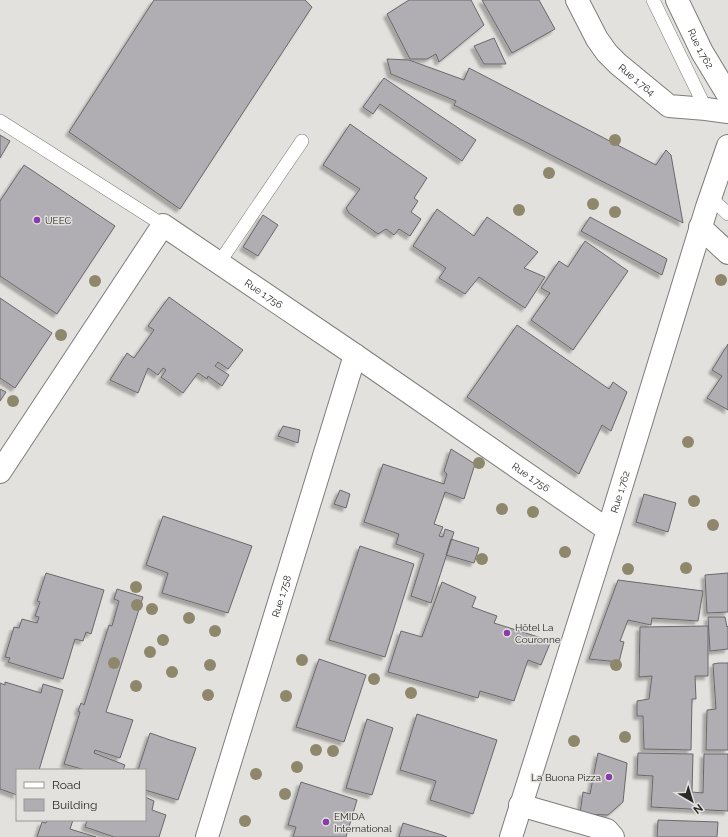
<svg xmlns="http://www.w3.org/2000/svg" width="728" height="837" font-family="Raleway,sans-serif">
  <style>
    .building { fill: #b0aeb2; stroke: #6a686c; filter: url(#shadow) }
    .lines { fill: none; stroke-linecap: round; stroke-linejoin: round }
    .lane-casing { stroke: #7e7d79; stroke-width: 14 }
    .street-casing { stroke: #7e7d79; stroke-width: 24 }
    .lane { stroke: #fff; stroke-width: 13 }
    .street { stroke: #fff; stroke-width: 22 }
    .tree { fill: #8f876c }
    .poi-dot { fill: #883bac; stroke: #e3e1dd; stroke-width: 1.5 }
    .labels { text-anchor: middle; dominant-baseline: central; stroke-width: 3; stroke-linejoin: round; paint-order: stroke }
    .street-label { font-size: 10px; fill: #2b2a28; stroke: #e3e1dd }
    .poi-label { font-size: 10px; fill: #2b2a28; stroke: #e3e1dd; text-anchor: start }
  </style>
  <defs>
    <filter id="shadow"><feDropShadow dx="-3.5" dy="3.5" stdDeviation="1" flood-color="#0004"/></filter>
  </defs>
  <rect width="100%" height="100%" fill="#e3e1dd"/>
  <path class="building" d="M 154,0 L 305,0 L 312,7 L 180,209 L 69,132 Z
    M 409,0 L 471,0 L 484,25 L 439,62 L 436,54 L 427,59 L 410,59 L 387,14 Z
    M 482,0 L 539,0 L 555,29 L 512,53 Z
    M 494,38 L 506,64 L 484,64 L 474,46 Z
    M 387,59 L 409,60 L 464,80 L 469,68 L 656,165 L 666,150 L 671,155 L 683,223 L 454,105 L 456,101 L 391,74 Z
    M 384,78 L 476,140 L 462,161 L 380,104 L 373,114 L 363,107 Z
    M 350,124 L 427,178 L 414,198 L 418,201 L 411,212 L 421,219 L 410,236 L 399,229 L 394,235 L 386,229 L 378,234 L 349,213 L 346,208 L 360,189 L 323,165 Z
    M 0,135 L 10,141 L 0,158 Z
    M 24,165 L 115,226 L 57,314 L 0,276 L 0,201 Z
    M 437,209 L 474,236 L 487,217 L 538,252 L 524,268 L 545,277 L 525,308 L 479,277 L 465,294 L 439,278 L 446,268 L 413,246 Z
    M 263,215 L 278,225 L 258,256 L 243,247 Z
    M 590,217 L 667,259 L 662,275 L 581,231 Z
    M 585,241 L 628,271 L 573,350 L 531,320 L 550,293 L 541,288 L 559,261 L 568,267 Z
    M 169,297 L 243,350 L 228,369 L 218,362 L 215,366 L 229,375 L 222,386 L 208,376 L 207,379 L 198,373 L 183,393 L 161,377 L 166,370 L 163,368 L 158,375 L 148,368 L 138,393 L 110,380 L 127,353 L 134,358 L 154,330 L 148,326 Z
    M 0,298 L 52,333 L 15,388 L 0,378 Z
    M 517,325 L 609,389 L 613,382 L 627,392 L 611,431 L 602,425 L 579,474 L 467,397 Z
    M 728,344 L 728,410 L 707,398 L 722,376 L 712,370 Z
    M 0,389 L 6,392 L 0,401 Z
    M 283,426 L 300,430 L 298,443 L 278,436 Z
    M 451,449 L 475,464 L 464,499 L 445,492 L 434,524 L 443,527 L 439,536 L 443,537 L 445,529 L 454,532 L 431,603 L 411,596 L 424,554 L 396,544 L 399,534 L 364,522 L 383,464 L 444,484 L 447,474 L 444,471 Z
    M 340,490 L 350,494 L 346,508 L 334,504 Z
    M 644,494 L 676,503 L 668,532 L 636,522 Z
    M 163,516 L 252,546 L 228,613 L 162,593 L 168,573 L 146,565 Z
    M 451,539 L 479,548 L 474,563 L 446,555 Z
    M 360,546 L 414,564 L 385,657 L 329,640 Z
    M 46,573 L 104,590 L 91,634 L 86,632 L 83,641 L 75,639 L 63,679 L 8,662 L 10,658 L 5,657 L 14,627 L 19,628 L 22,619 L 37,623 L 39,617 L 35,616 L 40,602 L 37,601 Z
    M 728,573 L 728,612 L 707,613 L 705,575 Z
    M 618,580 L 703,591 L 698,621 L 652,618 L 651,625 L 628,620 L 620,641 L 624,642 L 619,662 L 589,659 Z
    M 442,582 L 476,597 L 472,607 L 497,616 L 494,623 L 551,641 L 541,665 L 528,660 L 514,701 L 480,691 L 478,698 L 388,672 L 401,631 L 422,637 Z
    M 117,589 L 143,597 L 106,712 L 133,720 L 120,758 L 95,750 L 94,753 L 125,765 L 123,770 L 85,770 L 64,764 L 80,712 L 78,711 L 81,703 L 84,705 L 109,625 L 112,626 L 119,601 L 114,599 Z
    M 708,617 L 725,617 L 727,627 L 728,626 L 728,649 L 710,651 Z
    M 708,626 L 708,676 L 695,676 L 696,699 L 692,699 L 691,750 L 644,749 L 643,716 L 637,716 L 637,701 L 649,699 L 652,676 L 639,677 L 640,627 Z
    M 319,659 L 366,675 L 344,742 L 296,727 Z
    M 719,663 L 728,663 L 728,750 L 706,750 L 707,710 L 716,709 L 713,664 Z
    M 5,682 L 41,693 L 43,684 L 63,690 L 39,770 L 17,770 L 17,795 L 0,789 L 0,683 L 5,685 Z
    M 417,714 L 497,740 L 473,814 L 430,800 L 436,781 L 400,770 Z
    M 367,719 L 393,728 L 372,795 L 346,788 Z
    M 150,733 L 170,740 L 196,748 L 178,800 L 145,790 L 145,770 L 138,770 Z
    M 598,753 L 627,763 L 623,802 L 608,815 L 580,814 L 583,792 L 590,794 Z
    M 638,753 L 693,754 L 692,792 L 703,793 L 704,754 L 728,754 L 728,811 L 651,807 L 653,776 L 637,775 Z
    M 301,782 L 357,800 L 346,837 L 293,837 L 296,827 L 288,825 Z
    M 145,797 L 154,801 L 152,810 L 166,815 L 159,837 L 114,837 L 85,827 L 87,820 L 145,820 Z
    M 47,820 L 73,820 L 70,829 L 96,837 L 37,837 L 42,822 L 46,823 Z
    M 658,820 L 718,822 L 717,837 L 657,837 Z
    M 403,823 L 442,835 L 447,837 L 399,837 Z"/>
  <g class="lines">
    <g class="lane-casing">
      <path id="lane" d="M 653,0 L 706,109
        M 0,121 L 163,225
        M 710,197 L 728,214
        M 219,263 L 302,141"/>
    </g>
    <g class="street-casing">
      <g id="street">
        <path id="s1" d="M 577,0 L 597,39 L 607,53 L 618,64 L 669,106 L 706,109 L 728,112"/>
        <path id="s2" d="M 677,0 L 702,52 L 728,95"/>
        <path d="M 700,227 L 728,253"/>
        <path id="s3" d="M 0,472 L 163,225 L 355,355 L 608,530"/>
        <path d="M 520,805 L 607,830 L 613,837"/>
        <path id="s4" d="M 207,837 L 355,355"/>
        <path id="s5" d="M 511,837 L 608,530 L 707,207 L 728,146"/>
      </g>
    </g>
    <use href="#lane" class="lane"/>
    <use href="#street" class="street"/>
  </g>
  <g class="tree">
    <circle cx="615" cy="140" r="6"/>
    <circle cx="549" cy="173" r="6"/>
    <circle cx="593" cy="204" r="6"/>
    <circle cx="519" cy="210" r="6"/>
    <circle cx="615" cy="212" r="6"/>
    <circle cx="721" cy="280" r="6"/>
    <circle cx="95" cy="281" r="6"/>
    <circle cx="61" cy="335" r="6"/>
    <circle cx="13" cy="401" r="6"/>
    <circle cx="688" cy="442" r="6"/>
    <circle cx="479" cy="463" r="6"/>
    <circle cx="694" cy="501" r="6"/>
    <circle cx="502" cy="509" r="6"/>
    <circle cx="533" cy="512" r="6"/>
    <circle cx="713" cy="525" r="6"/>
    <circle cx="565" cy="552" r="6"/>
    <circle cx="482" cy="559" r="6"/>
    <circle cx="686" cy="568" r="6"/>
    <circle cx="628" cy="569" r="6"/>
    <circle cx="136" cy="587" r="6"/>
    <circle cx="137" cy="605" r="6"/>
    <circle cx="152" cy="609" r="6"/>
    <circle cx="189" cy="618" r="6"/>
    <circle cx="215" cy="631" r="6"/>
    <circle cx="163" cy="640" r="6"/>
    <circle cx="150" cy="652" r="6"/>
    <circle cx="302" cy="660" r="6"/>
    <circle cx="114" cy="663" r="6"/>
    <circle cx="210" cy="665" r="6"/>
    <circle cx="616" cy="665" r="6"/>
    <circle cx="172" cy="672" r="6"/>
    <circle cx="374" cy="679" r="6"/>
    <circle cx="136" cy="686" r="6"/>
    <circle cx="411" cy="693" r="6"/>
    <circle cx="208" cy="695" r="6"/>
    <circle cx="286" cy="696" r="6"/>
    <circle cx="625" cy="737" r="6"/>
    <circle cx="574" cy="741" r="6"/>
    <circle cx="316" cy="750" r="6"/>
    <circle cx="333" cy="751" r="6"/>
    <circle cx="297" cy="767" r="6"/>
    <circle cx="256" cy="774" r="6"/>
    <circle cx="285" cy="794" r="6"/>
    <circle cx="245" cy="821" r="6"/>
  </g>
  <g class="poi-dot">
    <circle cx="37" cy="220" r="4"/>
    <circle cx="507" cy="633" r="4"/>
    <circle cx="609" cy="777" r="4"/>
    <circle cx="326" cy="822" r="4"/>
  </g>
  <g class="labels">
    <g class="street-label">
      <text stroke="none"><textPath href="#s2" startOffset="54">Rue 1.762</textPath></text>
      <text stroke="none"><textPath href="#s1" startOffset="101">Rue 1.764</textPath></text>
      <text stroke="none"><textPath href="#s3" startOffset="418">Rue 1.756</textPath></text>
      <text stroke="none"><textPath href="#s3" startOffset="742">Rue 1.756</textPath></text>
      <text stroke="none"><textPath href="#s5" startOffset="362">Rue 1.762</textPath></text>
      <text stroke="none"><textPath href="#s4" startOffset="252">Rue 1.758</textPath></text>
    </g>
    <g class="poi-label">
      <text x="45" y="220">UEEC</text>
      <text x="515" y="627">Hôtel La<tspan x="515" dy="12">Couronne</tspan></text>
      <text x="601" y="777" text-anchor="end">La Buona Pizza</text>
      <text x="334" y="816">EMIDA<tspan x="334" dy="12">International</tspan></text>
    </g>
  </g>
  <rect x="16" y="769" width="130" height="52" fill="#e3e1dd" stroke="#999895"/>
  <rect x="24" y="782" width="20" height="6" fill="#ffffff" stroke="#999895"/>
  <text x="52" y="789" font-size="12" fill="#2b2a28">Road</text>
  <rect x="24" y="799" width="20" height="12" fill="#b0aeb2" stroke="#999895"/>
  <text x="52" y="809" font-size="12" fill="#2b2a28">Building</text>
  <g transform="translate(692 801) rotate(142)" stroke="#e3e1dd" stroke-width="3" paint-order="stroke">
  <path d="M0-3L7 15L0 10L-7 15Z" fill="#2b2a28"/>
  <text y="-6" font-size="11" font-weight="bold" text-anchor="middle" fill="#2b2a28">N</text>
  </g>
</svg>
